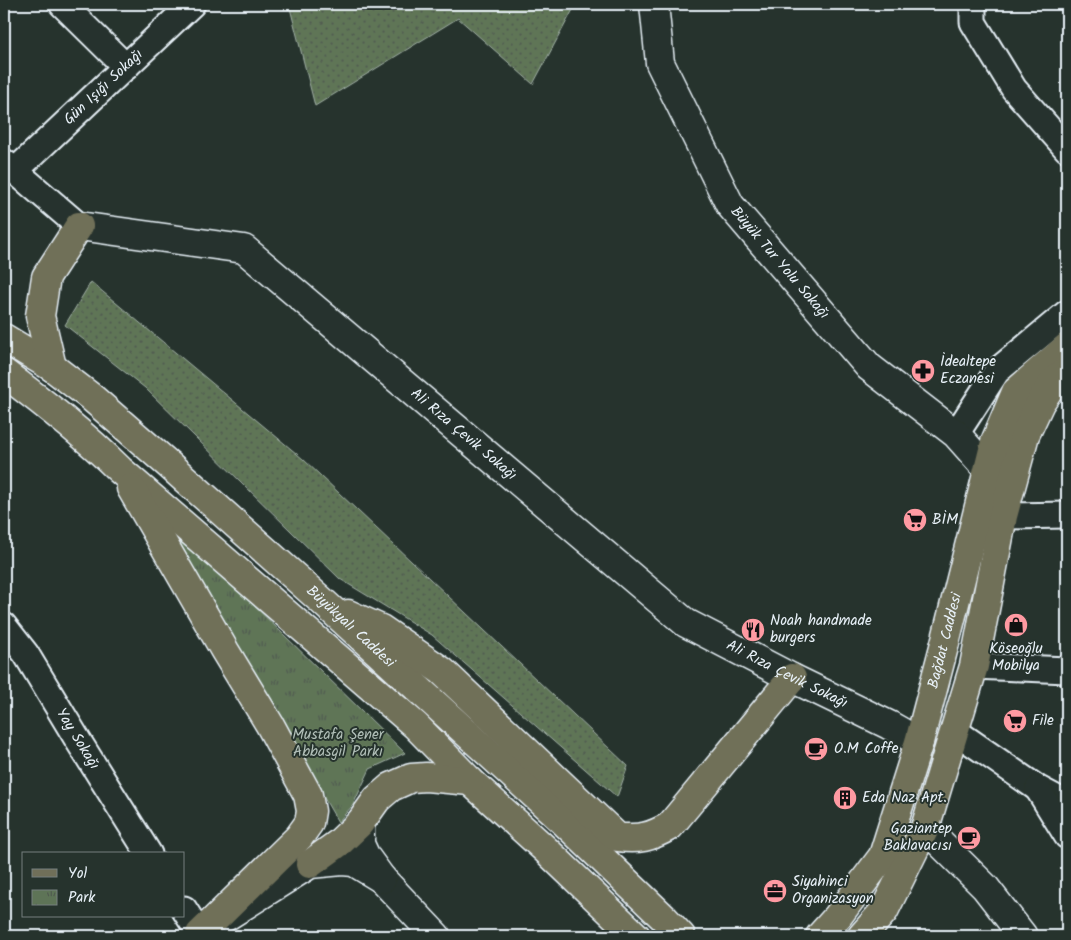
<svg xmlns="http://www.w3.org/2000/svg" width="1071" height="940" font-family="Kalam,sans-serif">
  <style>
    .grass { fill: url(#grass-dots); stroke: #a3b2a8 }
    .park { fill: url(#park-tufts); stroke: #a3b2a8 }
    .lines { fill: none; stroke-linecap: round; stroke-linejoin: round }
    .minor-casing { stroke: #e8f1f8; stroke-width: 29 }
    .tertiary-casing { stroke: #e8f1f8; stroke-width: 31 }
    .secondary-casing { stroke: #e8f1f8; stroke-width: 31 }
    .primary-casing { stroke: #e8f1f8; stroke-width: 31 }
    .trunk-casing { stroke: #e8f1f8; stroke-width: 31 }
    .minor { stroke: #26332d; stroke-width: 25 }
    .tertiary { stroke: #26332d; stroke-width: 28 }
    .secondary { stroke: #26332d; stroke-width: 28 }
    .primary { stroke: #706f59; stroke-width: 28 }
    .trunk { stroke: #706f59; stroke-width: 28 }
    .labels { text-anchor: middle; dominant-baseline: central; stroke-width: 4; stroke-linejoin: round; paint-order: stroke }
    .street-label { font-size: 15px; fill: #e8f1f8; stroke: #26332d }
    .poi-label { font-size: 15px; fill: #e8f1f8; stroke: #26332d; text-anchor: start }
    .park-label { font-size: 15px; fill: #b1bfb8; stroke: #26332d }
  </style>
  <defs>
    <pattern id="grass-dots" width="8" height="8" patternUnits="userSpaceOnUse" patternTransform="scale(1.25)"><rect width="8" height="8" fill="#5e7457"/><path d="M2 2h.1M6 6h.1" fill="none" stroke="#515c50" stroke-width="1.8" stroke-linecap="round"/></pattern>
    <pattern id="park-tufts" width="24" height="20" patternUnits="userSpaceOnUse" patternTransform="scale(1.25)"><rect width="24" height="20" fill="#5e7457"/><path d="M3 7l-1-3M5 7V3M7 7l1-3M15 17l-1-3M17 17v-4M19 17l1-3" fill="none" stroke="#515c50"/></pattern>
  </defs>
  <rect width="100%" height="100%" fill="#26332d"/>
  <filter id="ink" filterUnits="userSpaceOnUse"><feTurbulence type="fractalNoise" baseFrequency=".02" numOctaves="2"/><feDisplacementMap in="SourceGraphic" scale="10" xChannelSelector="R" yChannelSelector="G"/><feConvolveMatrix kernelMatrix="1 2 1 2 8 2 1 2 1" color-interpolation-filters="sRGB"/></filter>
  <g filter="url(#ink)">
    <path class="grass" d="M 289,4 L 576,4 L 533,84 L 458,18 L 315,106 Z
      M 91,282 L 303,459 L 628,766 L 617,797 L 432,635 L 340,579 L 145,388 L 65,325 Z"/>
    <path class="park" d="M 157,511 L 405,753 L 370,769 L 353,805 L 338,822 Z"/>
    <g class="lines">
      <g class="minor-casing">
        <g id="minor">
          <path d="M 62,4 L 126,67"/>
          <path d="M 973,4 L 973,22 L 1014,89 L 1067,149"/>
          <path d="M 4,162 L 15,171 L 79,226"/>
          <path id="s1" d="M 15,171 L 192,4"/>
          <path d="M 956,434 L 997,371 L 1067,313"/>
          <path d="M 1003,516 L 1067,515"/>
          <path id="s2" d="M 4,626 L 26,654 L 79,742 L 149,854"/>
          <path d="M 974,666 L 1067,670"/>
          <path d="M 955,731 L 1037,788 L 1067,804"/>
          <path d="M 1038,789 L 1067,836"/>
          <path d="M 184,909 L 200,934"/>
        </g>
      </g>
      <g class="tertiary-casing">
        <g id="tertiary">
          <path id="s3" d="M 654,4 L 660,63 L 730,205 L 869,367 L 956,434 L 988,470"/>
          <path d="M 925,828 L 985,887 L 1023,936"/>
        </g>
      </g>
      <g class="secondary-casing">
        <g id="secondary">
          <path id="s4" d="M 79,226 L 244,249 L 686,623 L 792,678 L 889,725 L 919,742"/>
          <path d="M 382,879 L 436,936"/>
          <path d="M 224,918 L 310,864 L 342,861 L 354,862 L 382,879 L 366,857 L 360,844 L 360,823"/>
        </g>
      </g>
      <g class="primary-casing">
        <g id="primary">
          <path id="s5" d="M 820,936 L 838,916 L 883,856 L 919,742 L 945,643 L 995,442 L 1016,392 L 1067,347"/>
          <path d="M 862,936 L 884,911 L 925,828 L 974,666 L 1003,516 L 1025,435 L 1040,403 L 1056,379 L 1067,371"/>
        </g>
      </g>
      <g class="trunk-casing">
        <g id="trunk">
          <path id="s6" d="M 4,338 L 52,367 L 91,397 L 168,464 L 322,601 L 562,820 L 665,919 L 681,936"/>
          <path d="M 52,367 L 40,316 L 46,277 L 79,226"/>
          <path d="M 4,373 C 44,403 84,434 120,470 L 415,725 L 470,781 L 545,849 L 636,936"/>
          <path d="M 131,488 L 225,651 L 270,725 L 308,795 L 311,811 L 309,823 L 299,837 L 200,934"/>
          <path d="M 348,614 L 381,629 L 442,671 L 617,837 C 639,840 651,837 670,826 L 792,678"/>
          <path d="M 310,864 L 339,843 L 360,823 L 377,799 L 391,787 L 411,778 L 426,777 L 470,781"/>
        </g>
      </g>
      <use href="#minor" class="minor"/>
      <use href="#tertiary" class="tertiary"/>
      <use href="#secondary" class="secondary"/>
      <use href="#primary" class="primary"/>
      <use href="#trunk" class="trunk"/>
    </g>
  </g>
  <defs>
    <g id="pharmacy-disc" transform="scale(1.25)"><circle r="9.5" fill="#ff9aa2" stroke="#26332d"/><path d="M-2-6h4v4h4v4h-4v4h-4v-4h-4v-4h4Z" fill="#111"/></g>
    <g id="supermarket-disc" transform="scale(1.25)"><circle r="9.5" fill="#ff9aa2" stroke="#26332d"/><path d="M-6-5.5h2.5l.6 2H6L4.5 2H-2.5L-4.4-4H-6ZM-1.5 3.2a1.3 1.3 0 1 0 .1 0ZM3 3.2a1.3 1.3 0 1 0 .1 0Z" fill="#111"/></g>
    <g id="shop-disc" transform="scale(1.25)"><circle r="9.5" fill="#ff9aa2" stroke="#26332d"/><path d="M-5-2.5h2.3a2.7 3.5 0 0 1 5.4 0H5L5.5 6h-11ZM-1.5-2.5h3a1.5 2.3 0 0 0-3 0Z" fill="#111"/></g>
    <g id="restaurant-disc" transform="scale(1.25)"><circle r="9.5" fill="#ff9aa2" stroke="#26332d"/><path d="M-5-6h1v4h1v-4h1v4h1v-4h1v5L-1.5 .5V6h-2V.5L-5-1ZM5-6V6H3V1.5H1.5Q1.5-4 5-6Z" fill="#111"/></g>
    <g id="cafe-disc" transform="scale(1.25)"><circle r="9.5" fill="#ff9aa2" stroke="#26332d"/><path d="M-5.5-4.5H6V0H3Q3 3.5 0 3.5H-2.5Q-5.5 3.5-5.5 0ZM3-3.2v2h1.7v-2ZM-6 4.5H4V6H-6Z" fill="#111"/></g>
    <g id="building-disc" transform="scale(1.25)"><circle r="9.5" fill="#ff9aa2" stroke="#26332d"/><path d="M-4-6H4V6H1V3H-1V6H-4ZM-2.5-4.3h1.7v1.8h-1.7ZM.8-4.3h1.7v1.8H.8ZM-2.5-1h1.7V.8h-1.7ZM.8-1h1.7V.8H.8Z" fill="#111"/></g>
    <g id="office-disc" transform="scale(1.25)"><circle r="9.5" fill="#ff9aa2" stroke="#26332d"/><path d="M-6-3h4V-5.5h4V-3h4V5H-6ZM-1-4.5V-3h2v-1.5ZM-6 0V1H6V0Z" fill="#111"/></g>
  </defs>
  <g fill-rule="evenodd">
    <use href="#pharmacy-disc" x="923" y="371"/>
    <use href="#supermarket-disc" x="915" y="520"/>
    <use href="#shop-disc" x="1016" y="625"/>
    <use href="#restaurant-disc" x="753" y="630"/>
    <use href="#supermarket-disc" x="1015" y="721"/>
    <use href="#cafe-disc" x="816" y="749"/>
    <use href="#building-disc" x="845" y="798"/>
    <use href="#cafe-disc" x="969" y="838"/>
    <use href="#office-disc" x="775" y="891"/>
  </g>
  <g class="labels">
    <g class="street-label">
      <text stroke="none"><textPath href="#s1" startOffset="122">Gün Işığı Sokağı</textPath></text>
      <text stroke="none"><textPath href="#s3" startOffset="294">Büyük Tur Yolu Sokağı</textPath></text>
      <text stroke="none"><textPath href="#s4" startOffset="454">Ali Rıza Çevik Sokağı</textPath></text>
      <text stroke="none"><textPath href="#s6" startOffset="452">Büyükyalı Caddesi</textPath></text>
      <text stroke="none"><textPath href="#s5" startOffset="326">Bağdat Caddesi</textPath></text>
      <text stroke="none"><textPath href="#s4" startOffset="859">Ali Rıza Çevik Sokağı</textPath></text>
      <text stroke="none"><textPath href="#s2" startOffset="135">Yay Sokağı</textPath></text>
    </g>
    <g class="poi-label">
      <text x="940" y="362">İdealtepe<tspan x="940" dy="17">Eczanesi</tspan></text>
      <text x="932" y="520">BİM</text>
      <text x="770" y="621">Noah handmade<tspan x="770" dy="17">burgers</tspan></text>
      <text x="1016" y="649" text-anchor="middle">Köseoğlu<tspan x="1016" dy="17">Mobilya</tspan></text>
      <text x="1032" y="721">File</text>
      <text x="834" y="749">O.M Coffe</text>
      <text x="862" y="798">Eda Naz Apt.</text>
      <text x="952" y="829" text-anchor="end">Gaziantep<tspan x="952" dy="17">Baklavacısı</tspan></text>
      <text x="792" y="882">Siyahinci<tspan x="792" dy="17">Organizasyon</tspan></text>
    </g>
    <g class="park-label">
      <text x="338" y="735">Mustafa Şener<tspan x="338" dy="17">Abbasgil Parkı</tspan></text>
    </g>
  </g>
  <rect width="1071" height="940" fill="none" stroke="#26332d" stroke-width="20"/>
  <rect x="10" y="10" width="1051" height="920" fill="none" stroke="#e8f1f8" stroke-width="2" filter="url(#ink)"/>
  <rect x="22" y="852" width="162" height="65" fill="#26332d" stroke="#747f7e"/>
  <rect x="32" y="869" width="25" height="8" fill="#706f59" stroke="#747f7e"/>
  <text x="68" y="878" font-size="15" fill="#e8f1f8">Yol</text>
  <rect x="32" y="890" width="25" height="15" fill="url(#park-tufts)" stroke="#747f7e"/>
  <text x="68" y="902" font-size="15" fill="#e8f1f8">Park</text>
</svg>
